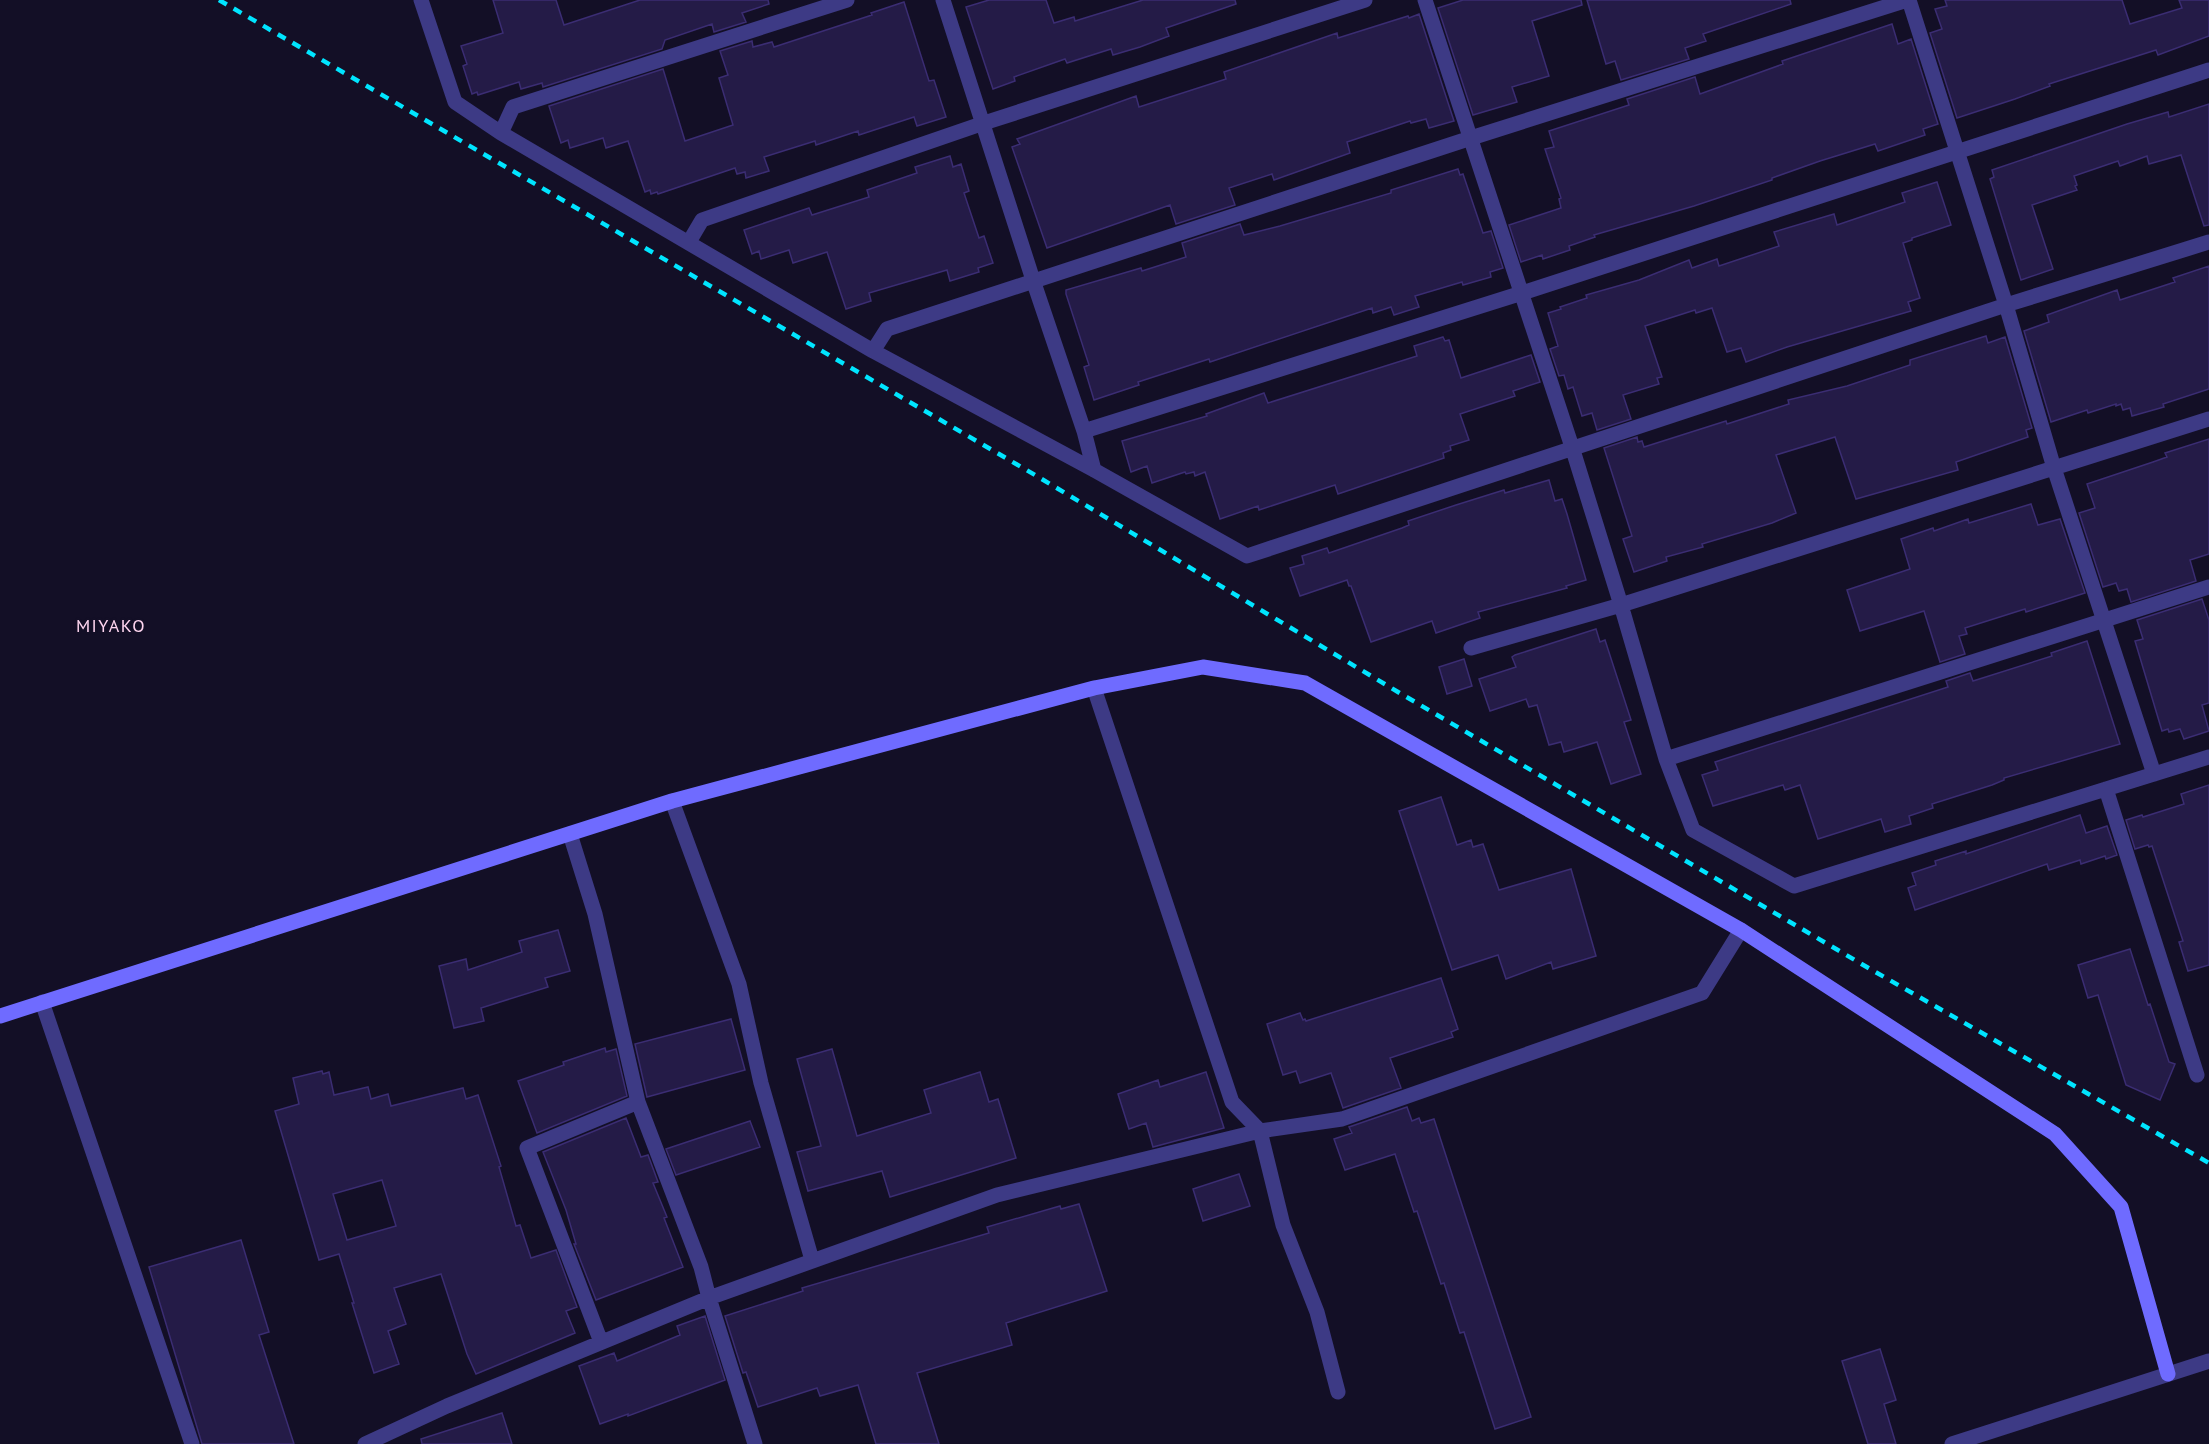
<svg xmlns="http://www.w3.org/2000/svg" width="2209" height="1444" font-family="'PT Sans',sans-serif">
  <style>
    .building { fill: #241b47; stroke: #3b2d73; stroke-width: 1.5; fill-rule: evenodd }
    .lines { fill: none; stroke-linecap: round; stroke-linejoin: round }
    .street { stroke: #3d3a85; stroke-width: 15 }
    .secondary { stroke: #6f6bff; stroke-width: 15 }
    .rail { stroke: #00e5ff; stroke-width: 4.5; stroke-dasharray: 9 8; stroke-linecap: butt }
    .labels { text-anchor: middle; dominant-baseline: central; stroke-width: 4.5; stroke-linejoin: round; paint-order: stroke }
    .neighbourhood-label { font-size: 18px; letter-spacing: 1.5px; fill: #ffd6f0; stroke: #130f26 }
  </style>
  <rect width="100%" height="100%" fill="#130f26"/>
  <path class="building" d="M 493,0 L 556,0 L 564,25 L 640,0 L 768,0 L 769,4 L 742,13 L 746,22 L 714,32 L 712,24 L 665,40 L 662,49 L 543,87 L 542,83 L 521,89 L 519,82 L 478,95 L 477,92 L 472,94 L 463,66 L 467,64 L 461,46 L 503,33 Z
    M 989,0 L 1046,0 L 1054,23 L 1074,17 L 1075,21 L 1143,0 L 1235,0 L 1236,4 L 1166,28 L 1169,36 L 1140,47 L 1113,55 L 1111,49 L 1067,63 L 1065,59 L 1014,77 L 1015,81 L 993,89 L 966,7 Z
    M 1463,0 L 1581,0 L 1582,5 L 1532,21 L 1549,76 L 1512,87 L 1517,102 L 1473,115 L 1438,8 Z
    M 1587,0 L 1790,0 L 1791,4 L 1703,34 L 1706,41 L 1685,48 L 1689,59 L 1621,80 L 1615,61 L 1606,64 Z
    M 1945,0 L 2122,0 L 2130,24 L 2182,8 L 2179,0 L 2209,0 L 2209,36 L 2158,55 L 2156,50 L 2049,84 L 2050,86 L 2015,99 L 1957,118 L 1930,33 L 1942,29 L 1935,9 L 1947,6 Z
    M 904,2 L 929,81 L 934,80 L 946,117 L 917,126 L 914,117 L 859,135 L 858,131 L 816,145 L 815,141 L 764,157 L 769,171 L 746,178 L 745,172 L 737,174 L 735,168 L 658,194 L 657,192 L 651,194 L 650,190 L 645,192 L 628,141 L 606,148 L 603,138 L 570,148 L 568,140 L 561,143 L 549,106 L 663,69 L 685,141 L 733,125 L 719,78 L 728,75 L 720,51 L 752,41 L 753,47 L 772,42 L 774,47 L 872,15 L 871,13 Z
    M 1419,14 L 1454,121 L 1429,128 L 1426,119 L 1411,123 L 1410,121 L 1347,142 L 1350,153 L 1274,180 L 1272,174 L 1229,188 L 1235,205 L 1176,224 L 1170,205 L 1047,248 L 1012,147 L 1020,144 L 1017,139 L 1136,96 L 1139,107 L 1226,79 L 1224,72 L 1337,33 L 1338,38 L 1408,16 L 1409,18 Z
    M 1892,24 L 1898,44 L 1911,39 L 1938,124 L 1923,129 L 1925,135 L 1878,151 L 1875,144 L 1820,161 L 1772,178 L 1772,180 L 1694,206 L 1594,235 L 1595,237 L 1569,246 L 1570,250 L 1543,259 L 1542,255 L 1521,262 L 1509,225 L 1561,208 L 1559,199 L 1561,198 L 1545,149 L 1554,147 L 1549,131 L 1629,105 L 1627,99 L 1695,77 L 1700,94 L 1783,64 L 1782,61 Z
    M 2209,104 L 2209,225 L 2204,226 L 2181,155 L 2149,164 L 2147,156 L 2120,166 L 2118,161 L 2074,176 L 2077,185 L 2075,186 L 2077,190 L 2032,205 L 2053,269 L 2021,280 L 1990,179 L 1994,177 L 1992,170 L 2127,124 L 2168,112 L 2169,117 Z
    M 950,156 L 953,167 L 961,164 L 969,191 L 964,193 L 979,238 L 984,236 L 993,263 L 978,268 L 979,272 L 950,281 L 947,270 L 869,293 L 871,301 L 846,309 L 827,252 L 793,263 L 789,250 L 761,259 L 759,251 L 752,254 L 744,230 L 809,208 L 812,215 L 869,197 L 867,190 L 917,173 L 915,167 Z
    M 1458,169 L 1460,175 L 1463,174 L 1483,233 L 1491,231 L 1503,268 L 1490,272 L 1491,277 L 1463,285 L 1462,282 L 1415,296 L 1419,307 L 1394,315 L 1391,307 L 1373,313 L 1372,308 L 1210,362 L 1209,359 L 1138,382 L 1139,385 L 1094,400 L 1084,367 L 1089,365 L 1066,294 L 1066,290 L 1141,268 L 1142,271 L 1186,257 L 1182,243 L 1240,224 L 1244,235 L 1280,226 L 1391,193 L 1391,190 Z
    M 1937,182 L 1951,225 L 1912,238 L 1912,240 L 1903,243 L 1920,298 L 1908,302 L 1911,311 L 1787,347 L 1746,362 L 1741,348 L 1727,352 L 1712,308 L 1696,313 L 1695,310 L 1645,326 L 1662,377 L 1657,378 L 1659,384 L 1623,395 L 1631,419 L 1597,430 L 1592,413 L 1582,416 L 1573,387 L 1568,389 L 1564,375 L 1559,376 L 1550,349 L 1558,346 L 1548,313 L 1561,309 L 1560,307 L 1587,298 L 1586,295 L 1639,280 L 1689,260 L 1692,268 L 1717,259 L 1719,266 L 1779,246 L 1774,232 L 1834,214 L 1837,225 L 1905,202 L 1902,193 Z
    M 2209,266 L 2209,389 L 2163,404 L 2164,407 L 2132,416 L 2130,408 L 2123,410 L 2121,404 L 2116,406 L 2116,404 L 2088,413 L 2087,410 L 2051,422 L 2024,331 L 2049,322 L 2047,315 L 2117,290 L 2120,300 L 2175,282 L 2173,278 Z
    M 1986,336 L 1988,343 L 2005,337 L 2032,428 L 2026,430 L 2028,437 L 1956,462 L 1958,470 L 1856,499 L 1835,437 L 1776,455 L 1796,513 L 1772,523 L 1702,544 L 1703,547 L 1666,557 L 1667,561 L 1634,572 L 1623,539 L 1632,536 L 1604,448 L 1637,437 L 1638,442 L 1642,441 L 1644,447 L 1726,421 L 1727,424 L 1789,404 L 1788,400 L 1847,386 L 1910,365 L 1910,360 Z
    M 1443,337 L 1445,341 L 1449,340 L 1461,378 L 1531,355 L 1540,382 L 1513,391 L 1515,396 L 1460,414 L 1469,440 L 1450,446 L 1451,450 L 1443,453 L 1444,458 L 1338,494 L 1335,485 L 1259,510 L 1258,506 L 1220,519 L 1205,472 L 1195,476 L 1194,472 L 1186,474 L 1185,472 L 1152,483 L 1147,466 L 1131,472 L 1122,441 L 1207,416 L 1206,414 L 1264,393 L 1268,403 L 1417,356 L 1414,346 Z
    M 2209,439 L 2209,554 L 2190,560 L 2196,581 L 2131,602 L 2127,589 L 2119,591 L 2116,583 L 2103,587 L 2079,513 L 2095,508 L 2087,484 L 2153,462 L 2167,457 L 2165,453 Z
    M 1549,480 L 1555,501 L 1562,499 L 1567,514 L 1586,580 L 1566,586 L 1567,588 L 1478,612 L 1480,618 L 1436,633 L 1432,621 L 1371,642 L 1351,586 L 1349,586 L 1347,580 L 1300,596 L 1290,568 L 1304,564 L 1302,556 L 1327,548 L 1329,553 L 1402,528 L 1409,525 L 1408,521 L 1456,505 L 1504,490 L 1505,493 Z
    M 2031,504 L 2038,525 L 2060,519 L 2085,593 L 2026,612 L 2025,609 L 1965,628 L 1967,634 L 1959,636 L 1965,654 L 1940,662 L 1924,611 L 1860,631 L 1847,590 L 1910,569 L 1901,539 L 1933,528 L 1934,531 L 1968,519 L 1969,523 Z
    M 2202,599 L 2209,620 L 2209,703 L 2202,705 L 2209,731 L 2184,739 L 2180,729 L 2169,732 L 2168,729 L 2162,731 L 2135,641 L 2143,639 L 2137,620 Z
    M 1596,629 L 1600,642 L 1605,640 L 1631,720 L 1624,722 L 1641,774 L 1611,784 L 1597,742 L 1564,752 L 1561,742 L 1549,745 L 1537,705 L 1529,707 L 1526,699 L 1490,711 L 1479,679 L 1516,667 L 1512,657 L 1515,655 Z
    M 2087,641 L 2120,744 L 2004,778 L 2004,780 L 1992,785 L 1932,804 L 1933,808 L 1909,816 L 1911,824 L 1885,832 L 1881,819 L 1818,839 L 1800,785 L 1785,790 L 1783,785 L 1713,806 L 1702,775 L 1718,770 L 1715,762 L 1948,687 L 1946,681 L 1970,673 L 1973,681 L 2052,656 L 2051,653 Z
    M 1464,659 L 1472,686 L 1447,694 L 1439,667 Z
    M 2209,785 L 2209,965 L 2188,971 L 2179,942 L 2183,941 L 2152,846 L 2149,847 L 2148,845 L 2135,849 L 2126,820 L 2142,815 L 2143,817 L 2184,804 L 2181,794 Z
    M 1441,797 L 1457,845 L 1471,840 L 1473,847 L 1483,844 L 1499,890 L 1571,869 L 1596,956 L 1553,969 L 1551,962 L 1506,979 L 1498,955 L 1452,970 L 1399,811 Z
    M 2080,815 L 2086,833 L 2107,826 L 2117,855 L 2106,859 L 2105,856 L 2081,864 L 2080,860 L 2049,870 L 2047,864 L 1915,910 L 1908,888 L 1916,885 L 1912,873 L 1936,865 L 1935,861 L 1966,851 L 1966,854 Z
    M 558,930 L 570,971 L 545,978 L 548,987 L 481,1008 L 484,1021 L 454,1028 L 439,966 L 466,959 L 468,970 L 522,952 L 519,941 Z
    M 2130,949 L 2148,1005 L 2150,1004 L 2169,1062 L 2175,1064 L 2160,1100 L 2126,1085 L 2098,995 L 2088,998 L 2078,965 Z
    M 1441,978 L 1458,1029 L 1451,1032 L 1453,1037 L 1390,1058 L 1401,1088 L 1343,1108 L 1331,1073 L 1300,1083 L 1296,1071 L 1283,1075 L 1267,1024 L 1300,1013 L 1303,1020 L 1305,1019 L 1306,1021 Z
    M 731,1019 L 745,1070 L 647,1097 L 635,1044 Z
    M 605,1048 L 606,1052 L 616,1049 L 627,1096 L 537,1133 L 518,1081 L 564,1065 L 563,1062 Z
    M 832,1049 L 857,1136 L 931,1113 L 924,1090 L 980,1072 L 989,1102 L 998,1099 L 1016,1158 L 890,1197 L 882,1171 L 808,1191 L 797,1152 L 821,1146 L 797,1059 Z
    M 322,1071 L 323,1074 L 329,1072 L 334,1095 L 368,1087 L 371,1099 L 388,1094 L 391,1106 L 463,1088 L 466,1099 L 478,1095 L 501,1166 L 499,1167 L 516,1226 L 520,1225 L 531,1258 L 556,1250 L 577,1307 L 566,1311 L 575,1333 L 476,1374 L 467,1354 L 441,1274 L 394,1288 L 406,1324 L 388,1331 L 399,1364 L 374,1373 L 352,1303 L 354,1303 L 339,1254 L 319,1260 L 275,1111 L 299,1104 L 293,1078 ZM 382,1180 L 396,1226 L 347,1240 L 333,1194 Z
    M 1206,1072 L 1224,1128 L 1153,1147 L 1146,1123 L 1129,1129 L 1118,1094 L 1158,1080 L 1160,1087 Z
    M 1407,1107 L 1412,1121 L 1419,1118 L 1421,1123 L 1434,1119 L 1531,1417 L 1495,1429 L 1464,1332 L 1460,1333 L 1444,1283 L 1441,1284 L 1417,1211 L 1414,1212 L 1395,1154 L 1345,1170 L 1334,1139 L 1352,1133 L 1349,1127 Z
    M 626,1118 L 641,1157 L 648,1155 L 658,1182 L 653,1183 L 667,1217 L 664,1218 L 683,1267 L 596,1300 L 574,1244 L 576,1244 L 566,1210 L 543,1152 Z
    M 750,1121 L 760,1147 L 676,1175 L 666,1149 Z
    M 1239,1174 L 1250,1206 L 1203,1221 L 1193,1189 Z
    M 1079,1204 L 1107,1291 L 1006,1323 L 1012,1345 L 917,1373 L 939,1444 L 876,1444 L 858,1385 L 820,1396 L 817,1388 L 758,1407 L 746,1372 L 743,1373 L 725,1316 L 803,1291 L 802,1288 L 989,1233 L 987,1227 L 1060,1206 L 1061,1209 Z
    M 241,1240 L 269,1332 L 259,1335 L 294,1444 L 202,1444 L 149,1267 Z
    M 705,1316 L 725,1380 L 628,1416 L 628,1414 L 600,1424 L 579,1366 L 614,1353 L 617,1361 L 680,1335 L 677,1326 Z
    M 1880,1349 L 1896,1400 L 1884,1404 L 1896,1444 L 1868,1444 L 1842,1361 Z
    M 502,1413 L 512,1444 L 422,1444 L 421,1439 Z"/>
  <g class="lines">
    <path class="street" d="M 421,0 L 455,102 L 501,133 L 873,351 L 1094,470 L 1247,556 L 2006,305 L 2209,242
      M 943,0 L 1033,280 L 1084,431 L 1094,470
      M 1425,0 L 1572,447 L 1621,605 L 1666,759 L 1693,830 L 1794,886 L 2209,757
      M 1909,0 L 2006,305 L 2054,468 L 2154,774
      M 501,133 L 513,107 L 847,0
      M 689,242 L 702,220 L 984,123 L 1365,0
      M 873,351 L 887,329 L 1471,138 L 1907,0
      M 1084,431 L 1522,293 L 2209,70
      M 1471,648 L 1621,605 L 2209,419
      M 1094,688 L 1232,1102 L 1260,1131 L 1283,1225 L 1317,1312 L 1338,1392
      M 1666,759 L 2209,587
      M 2106,789 L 2197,1075
      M 672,801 L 739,984 L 761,1083 L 812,1260
      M 570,834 L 595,914 L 638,1102
      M 42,1002 L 192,1444
      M 601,1342 L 527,1148 L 638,1102 L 701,1267 L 709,1298 L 755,1444
      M 365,1444 L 447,1406 L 709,1298 L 997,1195 L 1260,1131 L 1342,1119 L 1702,993 L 1741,930
      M 1952,1444 L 2209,1361"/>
    <path class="secondary" d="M 0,1016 L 672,801 L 1094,688 L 1203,667 L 1305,683 L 1741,930 L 2055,1134 L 2121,1207 L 2168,1374"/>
    <path class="rail" d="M 219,0 L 1035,475 L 1398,692 L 1865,966 L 2209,1163"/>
  </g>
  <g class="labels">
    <g class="neighbourhood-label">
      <text x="111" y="625">MIYAKO</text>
    </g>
  </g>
</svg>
